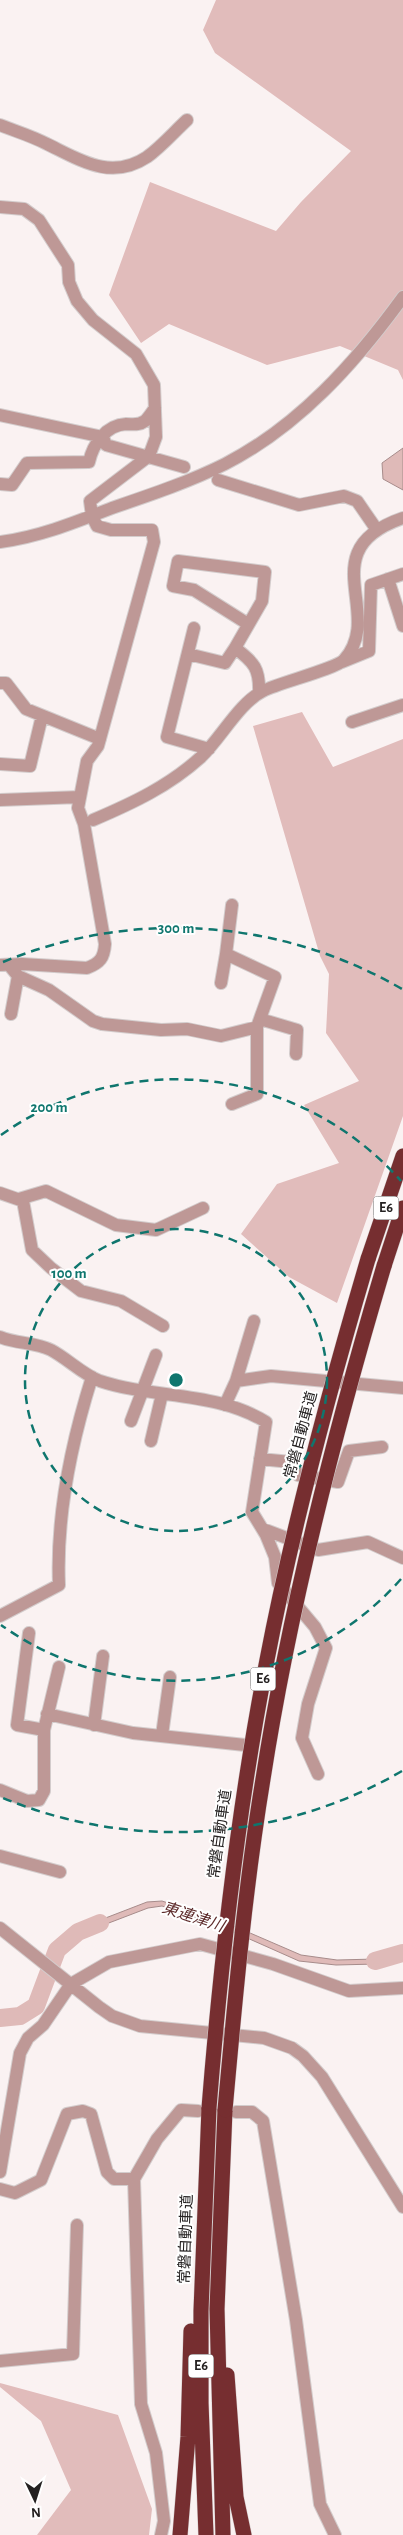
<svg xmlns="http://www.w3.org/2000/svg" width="403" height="2535" font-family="'Alegreya Sans','Noto Sans JP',sans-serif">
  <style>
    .forest { fill: #e1bcbb }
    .water { fill: #dfbab8; stroke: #a78c8b }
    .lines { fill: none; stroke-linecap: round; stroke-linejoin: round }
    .river { stroke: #dfbab8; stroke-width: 18 }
    .minor-casing { stroke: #d3cccc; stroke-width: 14 }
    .highway-casing { stroke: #d3cccc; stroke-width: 16 }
    .minor { stroke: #be9896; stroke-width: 12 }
    .highway { stroke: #762e30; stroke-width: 15 }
    .highway-bridge-casing { stroke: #d3cccc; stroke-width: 16; stroke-linecap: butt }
    .highway-bridge { stroke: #762e30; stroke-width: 15 }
    .ring { fill: none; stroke: #0f766e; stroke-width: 2.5; stroke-dasharray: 9 6 }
    .labels { text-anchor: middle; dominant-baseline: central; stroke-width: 4; stroke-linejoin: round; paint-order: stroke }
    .shield { fill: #fff; stroke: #666464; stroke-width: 1 }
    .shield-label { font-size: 14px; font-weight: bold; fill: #242121 }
    .street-label { font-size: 15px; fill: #242121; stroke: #fff }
    .water-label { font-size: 16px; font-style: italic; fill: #5f2d2d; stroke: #fff }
    .centre { fill: #0f766e; stroke: #fff; stroke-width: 2.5 }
    .ring-label { font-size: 15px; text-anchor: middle; font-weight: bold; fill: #0f766e; stroke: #fff; stroke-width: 4; stroke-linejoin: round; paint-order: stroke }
  </style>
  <rect width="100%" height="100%" fill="#faf2f2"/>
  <path class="forest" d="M 216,0 L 403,0 L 403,380 L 398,370 L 340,346 L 267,365 L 169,324 L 141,343 L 109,295 L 150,182 L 276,231 L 301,202 L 351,151 L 215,53 L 203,30 Z
    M 302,712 L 333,767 L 403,739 L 403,1116 L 337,1303 L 289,1277 L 241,1234 L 277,1184 L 339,1163 L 304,1105 L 359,1081 L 326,1033 L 329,974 L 320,956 L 253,726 Z
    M 0,2383 L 118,2415 L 152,2509 L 149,2535 L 37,2535 L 71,2490 L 41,2421 L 0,2387 Z"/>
  <path class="water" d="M 403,448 L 403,490 L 383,479 L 382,463 Z
    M 162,1901 L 220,1920 L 301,1955 L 337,1960 L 376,1959 L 397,1953 L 399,1958 L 377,1964 L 336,1965 L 299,1961 L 218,1925 L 162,1906 L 148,1908 L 80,1934 L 77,1929 L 147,1902 Z"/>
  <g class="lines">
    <path class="river" d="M 375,1961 L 403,1953
      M 0,2018 L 20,2016 L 36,2006 L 57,1950 L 78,1932 L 100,1923"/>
    <g class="minor-casing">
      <path id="minor" d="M 0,125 C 15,131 32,136 47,144 C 80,160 111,181 147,157 C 161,147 174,132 187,120
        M 0,207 L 24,209 L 39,220 L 68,265 L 69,282 L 77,301 L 93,320 L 136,354 L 154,385 L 156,437 L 149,456 L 90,501 L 92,516 L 97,526 L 111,530 L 152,530 L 154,542 L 98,746 L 87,761 L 78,808 L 84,824 L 105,944 C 104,958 100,963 87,968 L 22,964 L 0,965
        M 0,415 L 103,437 L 106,445 L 184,467
        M 218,480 L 299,505 L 344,496 L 357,501 L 377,530
        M 0,484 L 12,485 L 27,463 L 89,462 C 93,444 106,425 126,424 C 133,424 138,426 145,421 C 149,417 152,412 155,408
        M 0,542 C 39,537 76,522 112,508 C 150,495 189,482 225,464 C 299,426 355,363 403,297
        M 388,579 L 403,626
        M 194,628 L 167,737 L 209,749
        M 235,648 L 262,601 L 265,572 L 178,561 L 173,586 L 194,590 L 248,624
        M 188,654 L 225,663 L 235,648 C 254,662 260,669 259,693
        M 342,662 L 369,651 L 371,585 L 403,574
        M 0,683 L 6,683 L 26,709 L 100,739
        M 352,722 L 403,705
        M 0,764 L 30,766 L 42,716
        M 0,800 L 80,797
        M 93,820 C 133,803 169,786 201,757 C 221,738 239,703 263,691 C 278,683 335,669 344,660 C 386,613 310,550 403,518
        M 9,965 L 18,976 L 49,990 L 93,1021 L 102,1024 L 161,1030 L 187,1029 L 221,1036 L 257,1027 L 275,977 L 226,954 L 232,905
        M 221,983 L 226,954
        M 11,1014 L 18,976
        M 260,1019 L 297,1030 L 296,1054
        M 232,1104 L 257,1094 L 257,1027
        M 0,1193 L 23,1201 L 32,1250 L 51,1268 L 81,1291 L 121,1301 L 163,1326
        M 19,1199 L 46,1191 L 116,1225 L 156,1230 L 203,1208
        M 0,1337 C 17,1344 35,1342 51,1350 C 68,1359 82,1374 100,1381 C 154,1399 216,1391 266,1422 L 252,1512 L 266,1535 L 275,1557 L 278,1583 L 315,1627 L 326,1648 L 308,1704 L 302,1738 L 318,1774
        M 236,1381 L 254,1321
        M 225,1405 L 236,1381 L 271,1376 L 403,1388
        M 131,1421 L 156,1355
        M 151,1441 L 162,1394
        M 260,1459 L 291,1462 L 298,1475 L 338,1482 L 349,1451 L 382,1447
        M 263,1529 L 318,1550 L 368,1542 L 403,1558
        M 0,1616 L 59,1585 C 56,1514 71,1444 92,1377
        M 29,1633 L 17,1725 L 44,1730
        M 47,1714 L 133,1733 L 245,1745
        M 94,1725 L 103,1656
        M 162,1735 L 170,1677
        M 0,1790 L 27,1801 L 39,1800 L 44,1791 L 44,1730 L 59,1667
        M 0,1856 L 60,1872
        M 0,1928 L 99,2007 L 112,2016 L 140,2026 L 264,2038 L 292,2048 L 303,2056 L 322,2077 L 403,2207
        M 236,2112 L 252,2112 L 263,2121 L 296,2320 L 320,2504 L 335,2535
        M 0,2172 L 20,2053 L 28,2038 L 43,2025 L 71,1984 L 109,1962 L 200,1944 L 273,1964 L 349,1991 L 403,1988
        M 134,2179 L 141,2404 L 156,2453 L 164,2521 L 161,2535
        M 0,2189 L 15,2193 L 41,2180 L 67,2114 L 83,2111 L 91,2114 L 107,2172 L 114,2179 L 134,2179 L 157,2139 L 181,2110 L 198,2111
        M 0,2361 L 73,2354 L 77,2225"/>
    </g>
    <g class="highway-casing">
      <path id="highway" d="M 368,1259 L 403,1156
        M 384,1266 L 403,1208
        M 227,2375 L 236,2497 L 244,2535
        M 180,2535 L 188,2437 L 191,2331
        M 206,2535 L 201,2403 L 201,2311 L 209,2108
        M 223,2535 L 217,2309 L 225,2110"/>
    </g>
    <use href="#minor" class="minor"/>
    <use href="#highway" class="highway"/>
    <g class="highway-bridge-casing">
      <path id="highway-bridge" d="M 209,2108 C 221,1958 238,1808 267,1660 C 293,1524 329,1391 368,1259
        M 225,2110 C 235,1999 245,1888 263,1779 C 290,1605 334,1434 384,1266"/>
    </g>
    <use href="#highway-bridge" class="highway-bridge"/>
  </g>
  <g class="ring">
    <circle cx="176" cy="1380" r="151"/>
    <path d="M401 1579A301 301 0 0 1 1 1625M1 1135A301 301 0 0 1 401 1181"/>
    <path d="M402 1771A452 452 0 0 1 3 1798M3 962A452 452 0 0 1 402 989"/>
  </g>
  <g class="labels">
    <g class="shield">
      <rect x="373.5" y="1196.5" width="25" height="23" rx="4"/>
      <rect x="250.5" y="1667.5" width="25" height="23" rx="4"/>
      <rect x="188.5" y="2354.5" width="25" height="23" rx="4"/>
    </g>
    <g class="shield-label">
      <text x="386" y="1208">E6</text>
      <text x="263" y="1679">E6</text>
      <text x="201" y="2366">E6</text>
    </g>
    <g class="street-label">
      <text transform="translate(301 1435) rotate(-75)">常磐自動車道</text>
      <text transform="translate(220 1834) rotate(-82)">常磐自動車道</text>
      <text transform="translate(186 2239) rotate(-88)">常磐自動車道</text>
    </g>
    <g class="water-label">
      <text transform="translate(193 1917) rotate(18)">東連津川</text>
    </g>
  </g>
  <circle cx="176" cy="1380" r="8" class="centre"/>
  <g class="ring-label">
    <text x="176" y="933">300 m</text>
    <text x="49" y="1112">200 m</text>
    <text x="69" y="1278">100 m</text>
  </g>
  <g transform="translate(35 2500) rotate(176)" stroke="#ffffff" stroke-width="4" paint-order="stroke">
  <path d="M0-4L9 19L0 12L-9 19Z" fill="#242121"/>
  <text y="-8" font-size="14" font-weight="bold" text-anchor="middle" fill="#242121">N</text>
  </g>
</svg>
